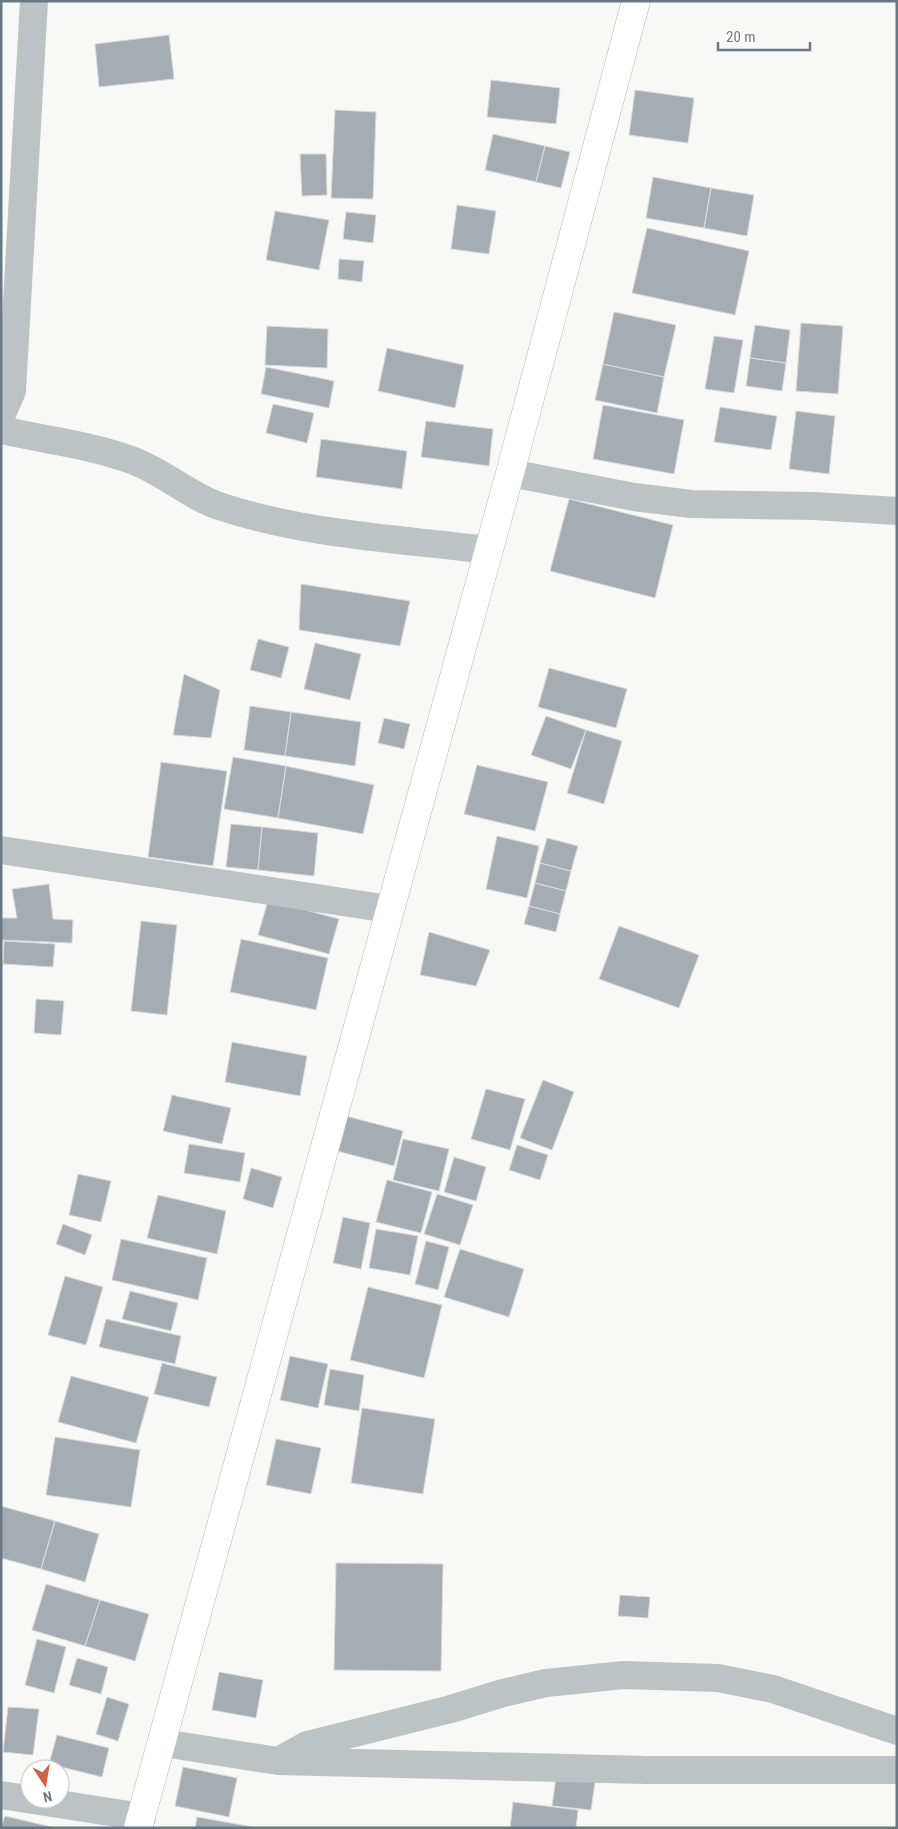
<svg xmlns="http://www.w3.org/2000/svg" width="898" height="1829" font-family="'Roboto Condensed',sans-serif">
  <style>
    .building { fill: #a5adb2; stroke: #dadad8 }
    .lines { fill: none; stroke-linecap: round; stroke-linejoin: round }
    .major-casing { stroke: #b1b6b9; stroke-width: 29 }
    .minor { stroke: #bdc2c5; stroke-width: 28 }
    .major { stroke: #fff; stroke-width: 28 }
  </style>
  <rect width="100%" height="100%" fill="#f8f8f6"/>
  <path class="building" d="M 169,35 L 174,79 L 99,87 L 95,44 Z
    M 491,80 L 560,88 L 556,124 L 487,117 Z
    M 635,90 L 694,98 L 688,143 L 629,135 Z
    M 335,110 L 376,112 L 373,199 L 331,198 Z
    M 493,134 L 545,146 L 536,182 L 485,170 Z
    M 545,146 L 570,152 L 561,188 L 536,182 Z
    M 300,154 L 326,154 L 327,195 L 302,196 Z
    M 653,177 L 711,188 L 704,228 L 646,218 Z
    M 711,188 L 754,195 L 747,236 L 704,228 Z
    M 457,205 L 496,211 L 489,254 L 451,249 Z
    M 275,211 L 329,220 L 319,270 L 266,260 Z
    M 346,212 L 376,215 L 373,243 L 343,239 Z
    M 647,228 L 749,251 L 735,315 L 632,293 Z
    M 339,259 L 364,261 L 362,282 L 338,279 Z
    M 614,312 L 676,325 L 664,377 L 603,364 Z
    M 801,323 L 843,326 L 838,394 L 796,391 Z
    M 755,325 L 790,330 L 786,363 L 750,358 Z
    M 267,326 L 328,329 L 327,368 L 265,365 Z
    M 714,336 L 743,340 L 734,393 L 705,389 Z
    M 387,348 L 464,365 L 455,408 L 378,391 Z
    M 750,358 L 786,363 L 782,391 L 746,386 Z
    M 603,364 L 664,377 L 657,413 L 595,400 Z
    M 266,367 L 334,381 L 329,408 L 261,394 Z
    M 273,404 L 314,413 L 307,443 L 266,433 Z
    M 603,405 L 684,420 L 674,474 L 593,459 Z
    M 720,407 L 777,416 L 771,450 L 714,442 Z
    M 796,411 L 835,416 L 829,474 L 789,469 Z
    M 426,421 L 493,429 L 489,466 L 421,457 Z
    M 321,439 L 407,451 L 402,489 L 316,477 Z
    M 569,499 L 673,525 L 655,598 L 550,571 Z
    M 301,584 L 410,601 L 400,646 L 299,630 Z
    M 258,639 L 289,647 L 281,678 L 250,670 Z
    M 315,643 L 361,654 L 350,700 L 304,689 Z
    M 549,668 L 627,689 L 616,728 L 538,707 Z
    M 184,674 L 220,690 L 211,738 L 173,735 Z
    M 250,706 L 291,712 L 285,756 L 244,750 Z
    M 291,712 L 361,722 L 355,766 L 285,756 Z
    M 546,716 L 586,730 L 571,769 L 531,755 Z
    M 384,718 L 410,724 L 404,749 L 378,743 Z
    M 586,730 L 622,741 L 604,804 L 567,793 Z
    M 233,757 L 286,766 L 278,818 L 224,809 Z
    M 161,762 L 227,771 L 213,866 L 148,857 Z
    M 477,765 L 548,782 L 535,831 L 464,814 Z
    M 286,766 L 374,785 L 363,834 L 278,818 Z
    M 231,824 L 262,827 L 258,870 L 226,867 Z
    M 262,827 L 318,833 L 314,876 L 258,870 Z
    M 497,836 L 539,846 L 527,898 L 486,889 Z
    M 547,838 L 578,846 L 571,871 L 540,863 Z
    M 540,863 L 571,871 L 566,891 L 535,883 Z
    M 535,883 L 566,891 L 560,914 L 529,906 Z
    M 49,884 L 53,919 L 73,920 L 72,943 L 1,940 L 1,918 L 17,918 L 12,889 Z
    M 268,900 L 339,919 L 329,954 L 258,935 Z
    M 529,906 L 560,914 L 556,932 L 524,924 Z
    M 141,921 L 177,925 L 167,1015 L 131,1011 Z
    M 619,926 L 699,955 L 679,1008 L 599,979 Z
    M 429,932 L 490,950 L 476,986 L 420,975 Z
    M 241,939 L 328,958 L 316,1010 L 230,992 Z
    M 4,941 L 55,944 L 53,967 L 3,964 Z
    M 36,999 L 64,1001 L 61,1035 L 34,1033 Z
    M 232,1042 L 307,1056 L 300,1096 L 225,1082 Z
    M 543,1080 L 574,1092 L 552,1150 L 520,1138 Z
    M 486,1089 L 525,1099 L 510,1150 L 471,1139 Z
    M 172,1095 L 231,1108 L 222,1144 L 163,1131 Z
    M 346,1116 L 403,1131 L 394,1166 L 337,1151 Z
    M 403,1139 L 449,1149 L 439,1191 L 393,1180 Z
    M 189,1144 L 245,1153 L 240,1182 L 184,1173 Z
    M 517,1145 L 548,1155 L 540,1180 L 509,1170 Z
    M 454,1157 L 486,1167 L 476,1201 L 444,1192 Z
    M 251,1168 L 282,1177 L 273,1208 L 243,1199 Z
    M 78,1174 L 111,1181 L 101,1222 L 69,1215 Z
    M 387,1180 L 432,1192 L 421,1233 L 376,1222 Z
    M 437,1194 L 473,1205 L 460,1245 L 424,1234 Z
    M 158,1195 L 226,1211 L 217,1254 L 147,1238 Z
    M 343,1217 L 370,1223 L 361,1269 L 333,1263 Z
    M 63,1224 L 92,1235 L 85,1255 L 56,1244 Z
    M 376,1229 L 418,1236 L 410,1275 L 369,1268 Z
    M 121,1239 L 207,1258 L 198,1300 L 112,1280 Z
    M 426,1241 L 449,1247 L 438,1290 L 415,1284 Z
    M 460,1249 L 524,1269 L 509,1317 L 444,1297 Z
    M 65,1276 L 103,1287 L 86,1345 L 48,1335 Z
    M 368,1287 L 442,1305 L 424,1378 L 350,1360 Z
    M 130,1291 L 178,1303 L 171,1331 L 122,1319 Z
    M 106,1319 L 181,1336 L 175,1364 L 99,1347 Z
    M 290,1356 L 328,1364 L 318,1408 L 280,1400 Z
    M 162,1363 L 217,1377 L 209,1407 L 154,1394 Z
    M 330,1369 L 364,1375 L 359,1411 L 324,1405 Z
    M 71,1376 L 149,1397 L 136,1443 L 58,1422 Z
    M 362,1408 L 435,1419 L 423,1494 L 351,1483 Z
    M 55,1437 L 140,1450 L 131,1507 L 46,1495 Z
    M 276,1439 L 321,1448 L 311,1494 L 266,1485 Z
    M 1,1506 L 55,1521 L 41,1569 L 1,1558 Z
    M 55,1521 L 99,1534 L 85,1582 L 41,1569 Z
    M 336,1563 L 443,1564 L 441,1671 L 334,1670 Z
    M 46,1584 L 100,1600 L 85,1646 L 32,1630 Z
    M 620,1595 L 650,1597 L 648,1618 L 618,1616 Z
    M 100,1600 L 149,1614 L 135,1661 L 85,1646 Z
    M 37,1639 L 66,1647 L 54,1693 L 25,1685 Z
    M 77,1658 L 108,1667 L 101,1694 L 69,1685 Z
    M 219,1672 L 263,1680 L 256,1718 L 212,1710 Z
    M 107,1697 L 129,1704 L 118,1741 L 96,1734 Z
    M 8,1707 L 39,1709 L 33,1755 L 3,1752 Z
    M 57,1735 L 109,1748 L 102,1777 L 49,1764 Z
    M 183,1767 L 237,1778 L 229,1817 L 175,1806 Z
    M 556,1777 L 595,1782 L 591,1810 L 552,1806 Z
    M 513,1802 L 578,1810 L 576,1828 L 510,1828 Z
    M 5,1816 L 56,1828 L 1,1828 Z
    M 197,1817 L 253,1827 L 253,1828 L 195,1828 Z"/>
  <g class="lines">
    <g class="major-casing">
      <path id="major" d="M 138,1828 L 510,473 L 636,1"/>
    </g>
    <path class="minor" d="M 1,416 L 12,391 L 34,1
      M 1,430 C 45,440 92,445 134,461 C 165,473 191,497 222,507 C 308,535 400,539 488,550
      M 510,473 L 634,497 L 691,504 L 814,506 L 897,511
      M 1,850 L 389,909
      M 163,1743 L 278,1761 L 646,1770 L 897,1770
      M 284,1758 L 307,1745 L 451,1709 L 503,1693 L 546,1683 L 624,1675 L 718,1678 L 773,1689 L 897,1731
      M 1,1795 L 142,1817"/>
    <use href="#major" class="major"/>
  </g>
  <rect width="898" height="1829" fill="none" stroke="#6a7883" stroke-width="5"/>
  <g transform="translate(45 1784) rotate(168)"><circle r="24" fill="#ffffff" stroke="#c3c9cd"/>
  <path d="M0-4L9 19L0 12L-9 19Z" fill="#cf613e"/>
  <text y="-8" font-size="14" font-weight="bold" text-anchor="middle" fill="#6a7883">N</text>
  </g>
  <path d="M718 42v8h92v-8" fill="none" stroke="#6a7883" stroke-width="2.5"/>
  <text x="726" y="42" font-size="15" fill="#6a7883" stroke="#ffffff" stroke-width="4" paint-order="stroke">20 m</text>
</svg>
